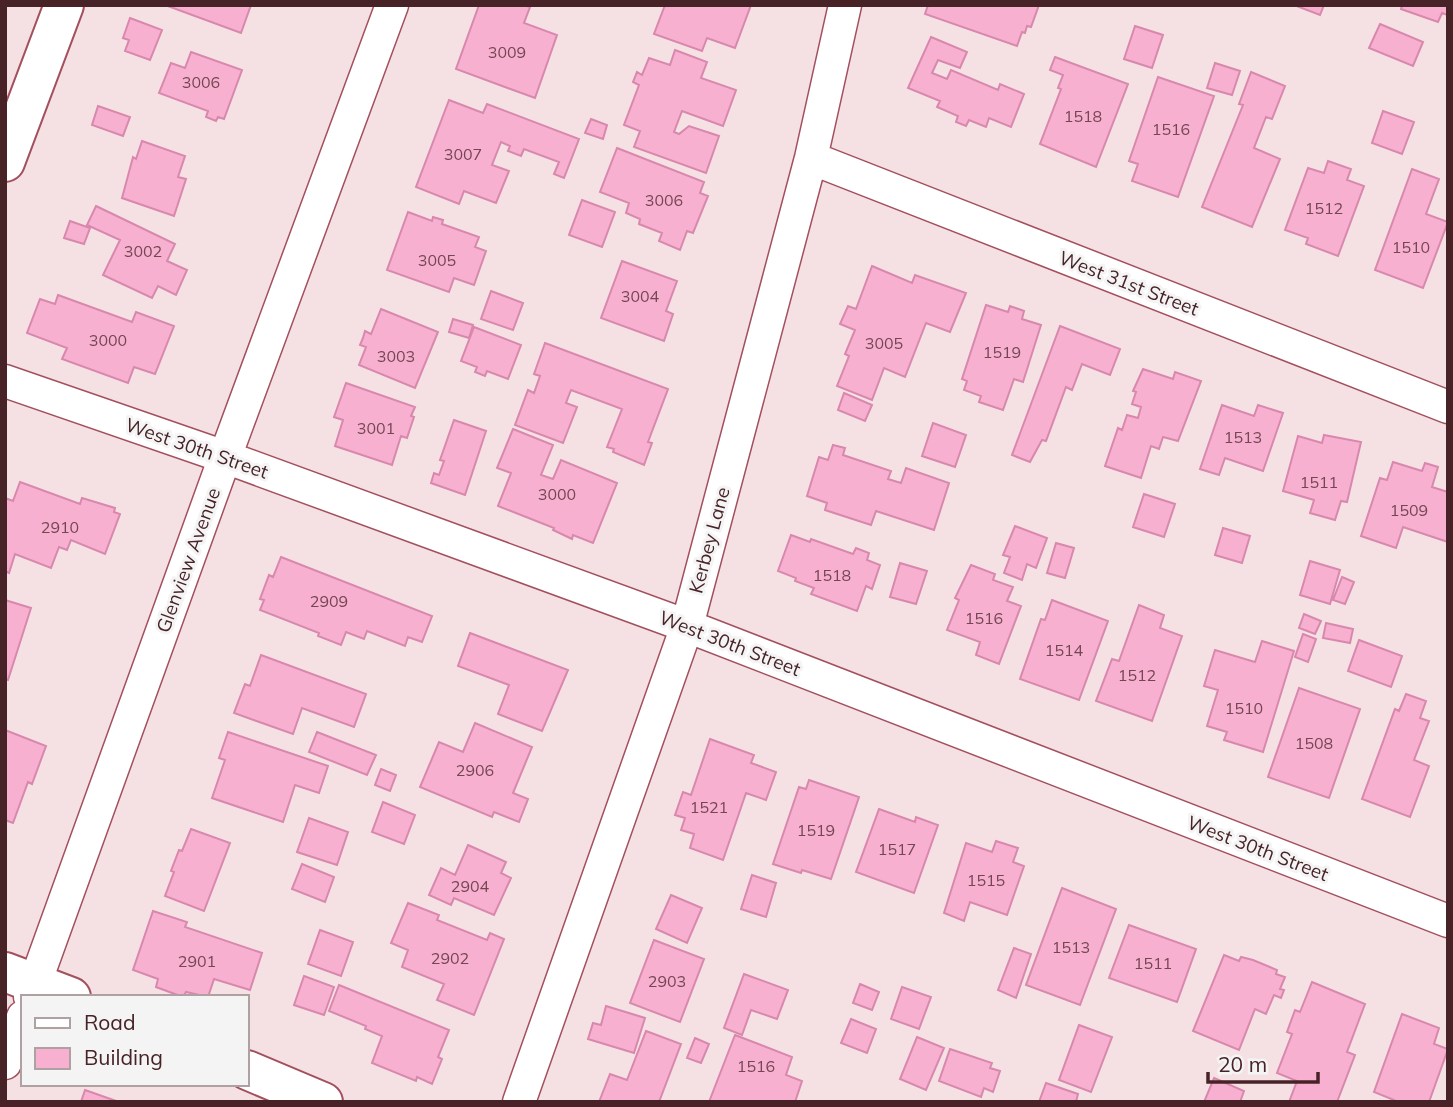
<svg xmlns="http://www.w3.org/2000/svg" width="1453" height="1107" font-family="Mulish,sans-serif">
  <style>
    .building { fill: #f8b0d0; stroke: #d988ad; stroke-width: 2 }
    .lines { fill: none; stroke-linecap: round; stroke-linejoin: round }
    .minor-casing { stroke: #a3505e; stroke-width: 35 }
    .tertiary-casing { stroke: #a3505e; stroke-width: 42 }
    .minor { stroke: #fff; stroke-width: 32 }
    .tertiary { stroke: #fff; stroke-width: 38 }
    .labels { text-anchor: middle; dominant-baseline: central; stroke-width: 6; stroke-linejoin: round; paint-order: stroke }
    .number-label { font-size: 16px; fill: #734652 }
    .street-label { font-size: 19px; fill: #472328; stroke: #f4f4f4 }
  </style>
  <rect width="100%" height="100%" fill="#f5e1e3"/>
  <path class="building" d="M 165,5 L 251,5 L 241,33 Z
    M 479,5 L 524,5 L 530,7 L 524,23 L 557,35 L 535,98 L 456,69 Z
    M 665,5 L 751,5 L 735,48 L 707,38 L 702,51 L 654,34 Z
    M 928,5 L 1039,5 L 1031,27 L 1027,26 L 1025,33 L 1022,32 L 1017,46 L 925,14 Z
    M 1294,5 L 1324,5 L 1320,15 Z
    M 1402,5 L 1448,5 L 1448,15 L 1442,13 L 1438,22 L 1401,9 Z
    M 130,18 L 162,30 L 150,60 L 125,51 L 129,40 L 123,38 Z
    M 1380,24 L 1423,42 L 1413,66 L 1369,48 Z
    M 1135,26 L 1163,35 L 1152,68 L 1124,59 Z
    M 931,37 L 967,52 L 960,68 L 938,60 L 932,73 L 947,79 L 951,70 L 998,90 L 1000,84 L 1024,94 L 1011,127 L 989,118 L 986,127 L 969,120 L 966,126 L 956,122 L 958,116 L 937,107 L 940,101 L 908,88 Z
    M 675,50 L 707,62 L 701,78 L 736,90 L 723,126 L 682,111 L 674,132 L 679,134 L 689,126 L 719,136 L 706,173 L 634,147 L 640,131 L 624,125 L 639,85 L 633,82 L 637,72 L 642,75 L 649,58 L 670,65 Z
    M 191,52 L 242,70 L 224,119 L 218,117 L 216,121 L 206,117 L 208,111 L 159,93 L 171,63 L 185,68 Z
    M 1055,57 L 1128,84 L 1096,167 L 1040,144 L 1061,89 L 1058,88 L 1063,75 L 1050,70 Z
    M 1215,63 L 1240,71 L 1232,95 L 1207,88 Z
    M 1251,72 L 1285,86 L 1272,119 L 1266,117 L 1254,148 L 1280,159 L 1252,227 L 1202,207 L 1243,105 L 1239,104 Z
    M 1158,77 L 1214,96 L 1178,197 L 1132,181 L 1138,164 L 1129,161 Z
    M 449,100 L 483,113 L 487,104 L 579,139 L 564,178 L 554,174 L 559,162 L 524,149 L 521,156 L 508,151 L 510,146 L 501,142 L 492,165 L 509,171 L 496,203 L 464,191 L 459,204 L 416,187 Z
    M 98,106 L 130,117 L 123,136 L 92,125 Z
    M 1383,111 L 1414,122 L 1402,154 L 1372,143 Z
    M 591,119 L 607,125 L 603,139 L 585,133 Z
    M 142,141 L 185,156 L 178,177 L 186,179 L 174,216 L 122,198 L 133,157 L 136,159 Z
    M 617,148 L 704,182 L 700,193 L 708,196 L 693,233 L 687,231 L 680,250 L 659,241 L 662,233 L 639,224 L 640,219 L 626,213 L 629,203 L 600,192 Z
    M 1328,161 L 1351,169 L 1347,180 L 1364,186 L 1338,256 L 1306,244 L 1308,238 L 1285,230 L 1308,168 L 1324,173 Z
    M 1412,169 L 1439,179 L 1426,214 L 1448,222 L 1423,288 L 1375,270 Z
    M 582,200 L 615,212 L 602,247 L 569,235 Z
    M 96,206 L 175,244 L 167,261 L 187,270 L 176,295 L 158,286 L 152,298 L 103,275 L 120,240 L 87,225 Z
    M 408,212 L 432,221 L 433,217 L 443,220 L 442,224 L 479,237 L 475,247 L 486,251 L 474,285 L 454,278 L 449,292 L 387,270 Z
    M 70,221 L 90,228 L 84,244 L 64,238 Z
    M 622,261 L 677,281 L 666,311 L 673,314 L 664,341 L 601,318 Z
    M 872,266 L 912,283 L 915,275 L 966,293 L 950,332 L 926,323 L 905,377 L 884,368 L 872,400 L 837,386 L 849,356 L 845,354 L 855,330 L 840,324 L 848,306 L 856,309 Z
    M 491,291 L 523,303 L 513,330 L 481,319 Z
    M 58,295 L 132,322 L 136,312 L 174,326 L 155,374 L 134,367 L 128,383 L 62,359 L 67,348 L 27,333 L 40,299 L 55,304 Z
    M 986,305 L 1008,312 L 1010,306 L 1024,311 L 1022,319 L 1041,325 L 1023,382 L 1014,379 L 1003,410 L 979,402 L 981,396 L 964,390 L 967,381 L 962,379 Z
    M 381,309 L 438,332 L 415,388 L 359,365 L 366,347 L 360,345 L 363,338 L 365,331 L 371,334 Z
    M 453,319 L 473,325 L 469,338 L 449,332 Z
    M 1060,326 L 1120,349 L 1110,375 L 1082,364 L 1072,390 L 1066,387 L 1046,441 L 1042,440 L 1030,462 L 1012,455 Z
    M 474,327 L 521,345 L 508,379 L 487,371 L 485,376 L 475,372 L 477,367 L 461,361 Z
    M 545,343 L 668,389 L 648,442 L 652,443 L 644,465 L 613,452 L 614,449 L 607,447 L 622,409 L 571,390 L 566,403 L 577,407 L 563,443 L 515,425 L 528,390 L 534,393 L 540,376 L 534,374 Z
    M 1143,369 L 1173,379 L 1175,372 L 1201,381 L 1178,441 L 1163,437 L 1159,449 L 1151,446 L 1141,478 L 1105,466 L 1118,428 L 1122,430 L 1127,415 L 1138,418 L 1141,407 L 1132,404 L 1136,392 L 1133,391 Z
    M 346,383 L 415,407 L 411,416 L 414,417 L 407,438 L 401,436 L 392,465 L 335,446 L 343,420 L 334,417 Z
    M 844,393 L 872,405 L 865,421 L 838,410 Z
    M 1222,405 L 1254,416 L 1258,405 L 1283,413 L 1263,471 L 1225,458 L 1219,475 L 1200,469 Z
    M 454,420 L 486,431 L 465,495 L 431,483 L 434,473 L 439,475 L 444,461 L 440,460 Z
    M 933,423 L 966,435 L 955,467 L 922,456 Z
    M 513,429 L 553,445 L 541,475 L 553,479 L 561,460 L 617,483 L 593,543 L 573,535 L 572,539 L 553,530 L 554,528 L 498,506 L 511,473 L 497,468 Z
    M 1324,435 L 1361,442 L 1347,502 L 1341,501 L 1335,520 L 1310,513 L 1314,500 L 1283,491 L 1298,436 L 1322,443 Z
    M 833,445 L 845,448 L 843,455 L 891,471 L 888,479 L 901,483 L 906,468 L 949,483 L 934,530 L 876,511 L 871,525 L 825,510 L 827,503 L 807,496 L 819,457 L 828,460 Z
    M 1393,462 L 1422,471 L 1425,463 L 1438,467 L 1432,487 L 1448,492 L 1448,542 L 1403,527 L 1396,548 L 1361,536 L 1380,478 L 1387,480 Z
    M 20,482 L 80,504 L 82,498 L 115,508 L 114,512 L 120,514 L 105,554 L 71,540 L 67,550 L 59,547 L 51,568 L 15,554 L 9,573 L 5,571 L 5,498 L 13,501 Z
    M 1144,494 L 1175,504 L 1164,537 L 1133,527 Z
    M 1015,526 L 1047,538 L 1036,568 L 1027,564 L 1022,580 L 1004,573 L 1010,557 L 1003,555 Z
    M 1223,528 L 1250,536 L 1242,563 L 1215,555 Z
    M 791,535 L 810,542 L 811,539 L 853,554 L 856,548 L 869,553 L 867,560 L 880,565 L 872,589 L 866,586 L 857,611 L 811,594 L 814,588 L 795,581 L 796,578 L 778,571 Z
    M 1056,543 L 1074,548 L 1065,578 L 1047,573 Z
    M 281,557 L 432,616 L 422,642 L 408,637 L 405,646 L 367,631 L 364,639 L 346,632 L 341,645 L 318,636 L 319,633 L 260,610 L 264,600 L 260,599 L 269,575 L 273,577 Z
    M 1310,561 L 1340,570 L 1330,604 L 1300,595 Z
    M 900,563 L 927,571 L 916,604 L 890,597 Z
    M 971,565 L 995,574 L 993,580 L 1013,587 L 1007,601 L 1021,606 L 999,664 L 976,655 L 980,642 L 947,630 L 959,600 L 955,598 Z
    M 1342,577 L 1354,582 L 1345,604 L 1333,600 Z
    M 5,600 L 31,608 L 8,680 L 5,679 Z
    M 1052,600 L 1108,621 L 1079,700 L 1020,679 L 1041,619 L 1045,620 Z
    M 1139,605 L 1164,615 L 1160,628 L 1182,636 L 1152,721 L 1096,701 L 1112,659 L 1119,661 Z
    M 1304,614 L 1321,621 L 1315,634 L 1299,628 Z
    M 1326,623 L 1353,629 L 1350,643 L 1323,638 Z
    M 470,633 L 568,670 L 542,731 L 498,714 L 509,685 L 458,666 Z
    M 1303,634 L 1316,639 L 1308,662 L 1295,657 Z
    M 1359,640 L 1402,656 L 1391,687 L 1348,671 Z
    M 1262,641 L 1294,651 L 1263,752 L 1224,740 L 1227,732 L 1207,726 L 1218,690 L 1204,686 L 1215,650 L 1255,662 Z
    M 261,655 L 366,694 L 354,727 L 302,708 L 293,734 L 234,713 L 245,684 L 250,686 Z
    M 1299,688 L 1360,709 L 1329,798 L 1268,777 Z
    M 1406,694 L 1426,701 L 1420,718 L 1429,721 L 1414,760 L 1429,766 L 1410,817 L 1362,799 L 1395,709 L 1399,711 Z
    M 475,723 L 532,747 L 513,793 L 528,799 L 519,822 L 494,812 L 492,817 L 420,787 L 439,742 L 463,752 Z
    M 5,730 L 46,746 L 32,784 L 28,782 L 13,823 L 5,820 Z
    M 228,732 L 328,766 L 319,793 L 295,785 L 283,822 L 212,798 L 225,760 L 219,758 Z
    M 317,732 L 376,755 L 367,775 L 309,752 Z
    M 710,739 L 754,755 L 751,763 L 776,772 L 766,800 L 746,793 L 723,860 L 690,848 L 694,834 L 681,830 L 685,818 L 675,815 L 683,792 L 691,795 Z
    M 381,769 L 396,775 L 390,791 L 375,785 Z
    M 809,780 L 859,797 L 831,879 L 802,870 L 801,873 L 773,864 L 799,787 L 806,789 Z
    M 383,802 L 415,815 L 404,844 L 372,832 Z
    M 879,809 L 915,822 L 916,817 L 938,825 L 914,893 L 856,872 Z
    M 309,818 L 348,832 L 337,865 L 297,852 Z
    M 191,829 L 230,843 L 204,911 L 165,896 L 174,872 L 171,871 L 179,850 L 182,851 Z
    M 996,841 L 1018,848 L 1013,862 L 1024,866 L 1007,915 L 970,902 L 964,921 L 944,913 L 966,843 L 992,852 Z
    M 468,845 L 506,862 L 501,873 L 511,878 L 494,915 L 454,898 L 451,905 L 429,895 L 441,868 L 455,875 Z
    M 302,864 L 334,877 L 325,902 L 292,889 Z
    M 752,875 L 776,883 L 766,917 L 741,909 Z
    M 1062,888 L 1116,909 L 1080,1005 L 1026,985 Z
    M 671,895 L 702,908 L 687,943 L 656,929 Z
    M 408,903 L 439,915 L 437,920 L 487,940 L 490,933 L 504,939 L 474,1015 L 437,1000 L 444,984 L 402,967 L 408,950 L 391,943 Z
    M 153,911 L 187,922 L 185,927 L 262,953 L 250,990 L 214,979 L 208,997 L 186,992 L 183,997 L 156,987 L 158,979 L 133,970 Z
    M 1129,925 L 1196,949 L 1177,1002 L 1109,978 Z
    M 320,930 L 353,942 L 341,976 L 308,964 Z
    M 654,940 L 704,959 L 680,1022 L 630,1003 Z
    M 1014,948 L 1031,954 L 1016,998 L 998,990 Z
    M 1224,955 L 1239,961 L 1241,957 L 1253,960 L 1277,970 L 1276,974 L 1285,977 L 1280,989 L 1284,990 L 1281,998 L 1274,995 L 1266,1014 L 1255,1009 L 1239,1050 L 1193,1031 Z
    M 744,974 L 788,990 L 777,1019 L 751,1010 L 742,1035 L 724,1028 Z
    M 304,976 L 334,987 L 324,1015 L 294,1005 Z
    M 1312,982 L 1365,1004 L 1347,1052 L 1355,1055 L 1337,1102 L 1289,1102 L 1297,1081 L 1277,1073 L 1292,1034 L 1287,1032 L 1295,1010 L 1300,1012 Z
    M 860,984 L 879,992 L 872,1010 L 853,1003 Z
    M 339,985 L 449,1030 L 438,1057 L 442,1059 L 432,1084 L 417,1077 L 416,1081 L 372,1063 L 382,1036 L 365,1029 L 366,1026 L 329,1011 Z
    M 902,987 L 931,997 L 919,1029 L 891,1019 Z
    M 606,1006 L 645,1018 L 634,1053 L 588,1039 L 593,1023 L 601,1025 Z
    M 1402,1014 L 1439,1028 L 1434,1044 L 1448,1049 L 1429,1102 L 1393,1102 L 1394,1100 L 1374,1092 Z
    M 851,1019 L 876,1029 L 867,1053 L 841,1043 Z
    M 1079,1025 L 1112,1037 L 1091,1092 L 1059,1080 Z
    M 646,1031 L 681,1044 L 659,1102 L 599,1102 L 610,1074 L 627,1080 Z
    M 735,1035 L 792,1057 L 786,1075 L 802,1081 L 795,1102 L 709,1102 Z
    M 917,1037 L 944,1048 L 926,1090 L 900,1079 Z
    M 695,1038 L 709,1044 L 701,1063 L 687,1058 Z
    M 950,1049 L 992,1063 L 990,1068 L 1000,1071 L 993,1092 L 984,1088 L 981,1097 L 939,1081 Z
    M 1214,1078 L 1244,1091 L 1240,1102 L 1204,1102 Z
    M 1046,1083 L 1078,1094 L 1076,1102 L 1039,1102 Z
    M 85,1090 L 119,1102 L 81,1102 Z"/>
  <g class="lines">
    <g class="minor-casing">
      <path id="minor" d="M 811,158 L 1448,407
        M 5,381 L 225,457 L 687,626 L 1448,921
        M 30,997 L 225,457 L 392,5
        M 5,1063 L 23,1017
        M 519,1102 L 687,626 L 811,158 L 845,5"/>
    </g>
    <g class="tertiary-casing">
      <path id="tertiary" d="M 5,162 L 64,5
        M 5,972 L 71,997
        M 247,1070 L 323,1102"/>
    </g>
    <use href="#minor" class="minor"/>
    <use href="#tertiary" class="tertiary"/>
  </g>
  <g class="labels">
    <g class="number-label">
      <text x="507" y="52">3009</text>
      <text x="201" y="82">3006</text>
      <text x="1083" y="116">1518</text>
      <text x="1171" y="129">1516</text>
      <text x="463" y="154">3007</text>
      <text x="664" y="200">3006</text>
      <text x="1324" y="208">1512</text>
      <text x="1411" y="247">1510</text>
      <text x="143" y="251">3002</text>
      <text x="437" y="260">3005</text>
      <text x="640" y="296">3004</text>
      <text x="108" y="340">3000</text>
      <text x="884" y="343">3005</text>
      <text x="1002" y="352">1519</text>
      <text x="396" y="356">3003</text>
      <text x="376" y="428">3001</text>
      <text x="1243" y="437">1513</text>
      <text x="1319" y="482">1511</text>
      <text x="557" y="494">3000</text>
      <text x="1409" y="510">1509</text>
      <text x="60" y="527">2910</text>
      <text x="832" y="575">1518</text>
      <text x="329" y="601">2909</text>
      <text x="984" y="618">1516</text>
      <text x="1064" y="650">1514</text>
      <text x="1137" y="675">1512</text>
      <text x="1244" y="708">1510</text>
      <text x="1314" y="743">1508</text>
      <text x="475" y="770">2906</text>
      <text x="709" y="807">1521</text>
      <text x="816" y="830">1519</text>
      <text x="897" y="849">1517</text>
      <text x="986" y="880">1515</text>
      <text x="470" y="886">2904</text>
      <text x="1071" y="947">1513</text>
      <text x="450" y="958">2902</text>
      <text x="197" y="961">2901</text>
      <text x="1153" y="963">1511</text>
      <text x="667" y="981">2903</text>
      <text x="756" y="1066">1516</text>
    </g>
    <g class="street-label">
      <text transform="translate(1129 283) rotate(21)">West 31st Street</text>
      <text transform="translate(197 448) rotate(19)">West 30th Street</text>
      <text transform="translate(709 540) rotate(-75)">Kerbey Lane</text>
      <text transform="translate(188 560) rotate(-70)">Glenview Avenue</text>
      <text transform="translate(730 643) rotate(21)">West 30th Street</text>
      <text transform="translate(1258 848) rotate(21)">West 30th Street</text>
    </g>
  </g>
  <rect width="1453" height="1107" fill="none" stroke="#472328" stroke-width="14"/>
  <rect x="21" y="995" width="228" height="91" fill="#f4f4f4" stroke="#afa0a2" stroke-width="2"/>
  <rect x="35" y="1018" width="35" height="10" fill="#ffffff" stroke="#afa0a2" stroke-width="2"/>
  <text x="84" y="1030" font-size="21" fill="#472328">Road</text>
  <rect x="35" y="1048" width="35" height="21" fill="#f8b0d0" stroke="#afa0a2" stroke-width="2"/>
  <text x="84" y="1065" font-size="21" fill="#472328">Building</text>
  <path d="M1208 1072v10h110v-10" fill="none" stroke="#472328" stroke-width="3.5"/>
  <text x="1218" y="1072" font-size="21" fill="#472328" stroke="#f4f4f4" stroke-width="5" paint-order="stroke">20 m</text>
</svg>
